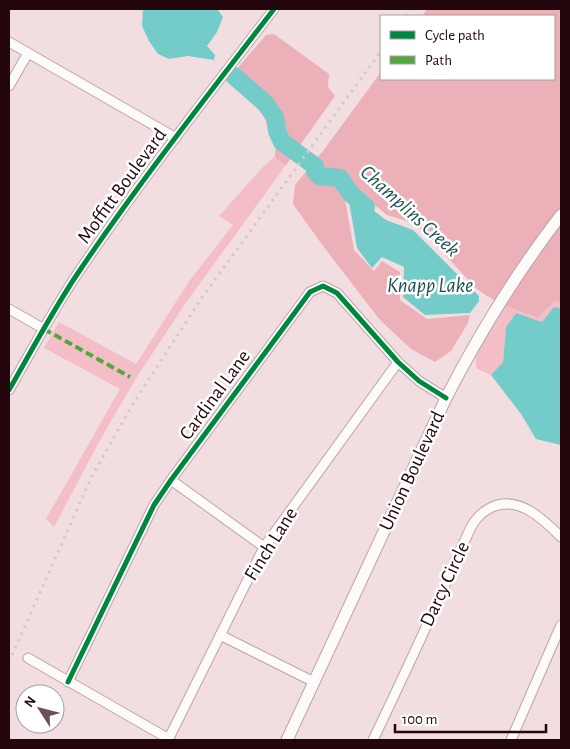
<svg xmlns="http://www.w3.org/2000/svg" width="570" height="749" font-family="'Alegreya Sans',sans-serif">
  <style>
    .green { fill: #f4bec6 }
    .forest { fill: #ecb0b9 }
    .water { fill: #73ccc8 }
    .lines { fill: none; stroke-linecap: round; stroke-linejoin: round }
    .river { stroke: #73ccc8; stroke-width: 18 }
    .minor-casing { stroke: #bca4a7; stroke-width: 11 }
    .secondary-casing { stroke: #bca4a7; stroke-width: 13 }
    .minor { stroke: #fdfafa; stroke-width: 9 }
    .secondary { stroke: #fdfafa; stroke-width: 11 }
    .rail { stroke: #d1cacb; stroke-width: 3; stroke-dasharray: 2.5 5; stroke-linecap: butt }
    .quiet { stroke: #53a741; stroke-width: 4; stroke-dasharray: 8 4; stroke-linecap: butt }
    .cycleway-casing { stroke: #fff; stroke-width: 8 }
    .cycleway { stroke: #00873e; stroke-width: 5 }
    .labels { text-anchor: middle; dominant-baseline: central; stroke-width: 5; stroke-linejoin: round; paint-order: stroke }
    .street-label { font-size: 20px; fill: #24070d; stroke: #fff }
    .water-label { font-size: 21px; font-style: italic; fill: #1b534f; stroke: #fff }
  </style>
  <rect width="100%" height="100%" fill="#f2dee0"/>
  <path class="green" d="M 275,156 L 277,160 L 286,165 L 185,304 L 135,380 L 99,442 L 54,527 L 46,519 L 120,389 L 44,348 L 59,322 L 136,364 L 190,280 L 233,225 L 219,216 L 263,167 Z
    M 561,217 L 561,308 L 554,307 L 542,322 L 516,313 L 506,327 L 503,362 L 491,375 L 476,368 L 475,343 Z"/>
  <path class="forest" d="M 427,9 L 561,9 L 561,302 L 555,301 L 538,317 C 516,310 494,303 476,288 L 416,224 L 387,215 L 352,187 L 344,194 L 354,250 L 374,271 L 382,261 L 400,272 L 400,300 L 427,319 L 470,315 L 468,323 L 451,351 L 435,362 L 411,349 L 380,320 L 323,246 L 293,204 L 295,185 L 323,151 L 381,72 L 381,79 L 554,79 L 554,16 L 422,16 Z
    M 274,34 L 329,74 L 328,87 L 335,96 L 286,165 L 277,160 L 275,156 L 276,144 L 264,117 L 252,101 L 229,78 L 266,35 Z"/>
  <path class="water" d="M 143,9 L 217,9 L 223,17 L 217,32 L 207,46 L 215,55 L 214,60 L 188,56 L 169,59 L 158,54 L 149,41 L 142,26 Z
    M 347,190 L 386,220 L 413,230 L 479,296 L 479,301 L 470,313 L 425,315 L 403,297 L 404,267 L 382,257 L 372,268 L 357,248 Z
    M 554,307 L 561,308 L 561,445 L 536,439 L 521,414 L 491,375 L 503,362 L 506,327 L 516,313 L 542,322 Z"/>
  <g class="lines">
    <path class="river" d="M 234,76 L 266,104 L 275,117 L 277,131 L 282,142 L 315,166 L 315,171 L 319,176 L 340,178 L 351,194 L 366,207"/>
    <g class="minor-casing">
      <path id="minor" d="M 9,42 L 176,138
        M 9,86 L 28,53
        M 9,309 L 44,329
        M 9,390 C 32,350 54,308 80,270 C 141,180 208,95 274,9
        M 171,480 L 264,547
        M 220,635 L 314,682
        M 28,658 L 169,739
        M 68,682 L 154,505 L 171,480 L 310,292 L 323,286 L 337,293 L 398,362 L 419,381 L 446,398
        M 168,740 L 264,547 L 398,362
        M 373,740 C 396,692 419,643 441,594 C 448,577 456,559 464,542 C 468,535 470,527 475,521 C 479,515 486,510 492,507 C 519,495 544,520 561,537
        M 511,740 L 561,625"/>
    </g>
    <g class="secondary-casing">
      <path id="secondary" d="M 287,740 L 446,398 C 479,334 517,272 561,215"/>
    </g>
    <use href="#minor" class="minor"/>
    <use href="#secondary" class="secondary"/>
    <path class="rail" d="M 407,16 L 413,9
      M 9,662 L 91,478 L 131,407 L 201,299 L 381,51"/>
    <path class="quiet" d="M 44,329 L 130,377"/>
    <g class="cycleway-casing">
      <path id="cycleway" d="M 9,390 C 32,350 54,308 80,270 C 141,180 208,95 274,9
        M 68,682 L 154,505 L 171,480 L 310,292 L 323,286 L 337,293 L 398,362 L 419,381 L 446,398"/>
    </g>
    <use href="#cycleway" class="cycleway"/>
  </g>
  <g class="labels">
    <g class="street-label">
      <text transform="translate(122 186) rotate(-54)">Moffitt Boulevard</text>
      <text transform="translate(215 395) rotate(-54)">Cardinal Lane</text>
      <text transform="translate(412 471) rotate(-65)">Union Boulevard</text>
      <text transform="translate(271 544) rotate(-58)">Finch Lane</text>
      <text transform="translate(445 584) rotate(-65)">Darcy Circle</text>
    </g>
    <g class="water-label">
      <text transform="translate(410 211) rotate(42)">Champlins Creek</text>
      <text x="430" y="285">Knapp Lake</text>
    </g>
  </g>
  <rect width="570" height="749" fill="none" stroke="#24070d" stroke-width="20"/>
  <rect x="380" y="15" width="175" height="65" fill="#ffffff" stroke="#a79c9e"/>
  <rect x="390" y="31" width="25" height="8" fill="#00873e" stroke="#a79c9e"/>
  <text x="425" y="40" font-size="15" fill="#24070d">Cycle path</text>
  <rect x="390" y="56" width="25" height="8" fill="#53a741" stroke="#a79c9e"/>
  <text x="425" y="65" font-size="15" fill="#24070d">Path</text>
  <g transform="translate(40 709) rotate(306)"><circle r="24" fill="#ffffff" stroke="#a79c9e"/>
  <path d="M0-4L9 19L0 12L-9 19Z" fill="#6c5257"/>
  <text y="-8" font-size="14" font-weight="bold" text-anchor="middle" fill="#24070d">N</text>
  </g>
  <path d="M395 724v8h151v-8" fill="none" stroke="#24070d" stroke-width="2.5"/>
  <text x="402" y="724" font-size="15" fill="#24070d" stroke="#ffffff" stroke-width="4" paint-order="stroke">100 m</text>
</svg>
